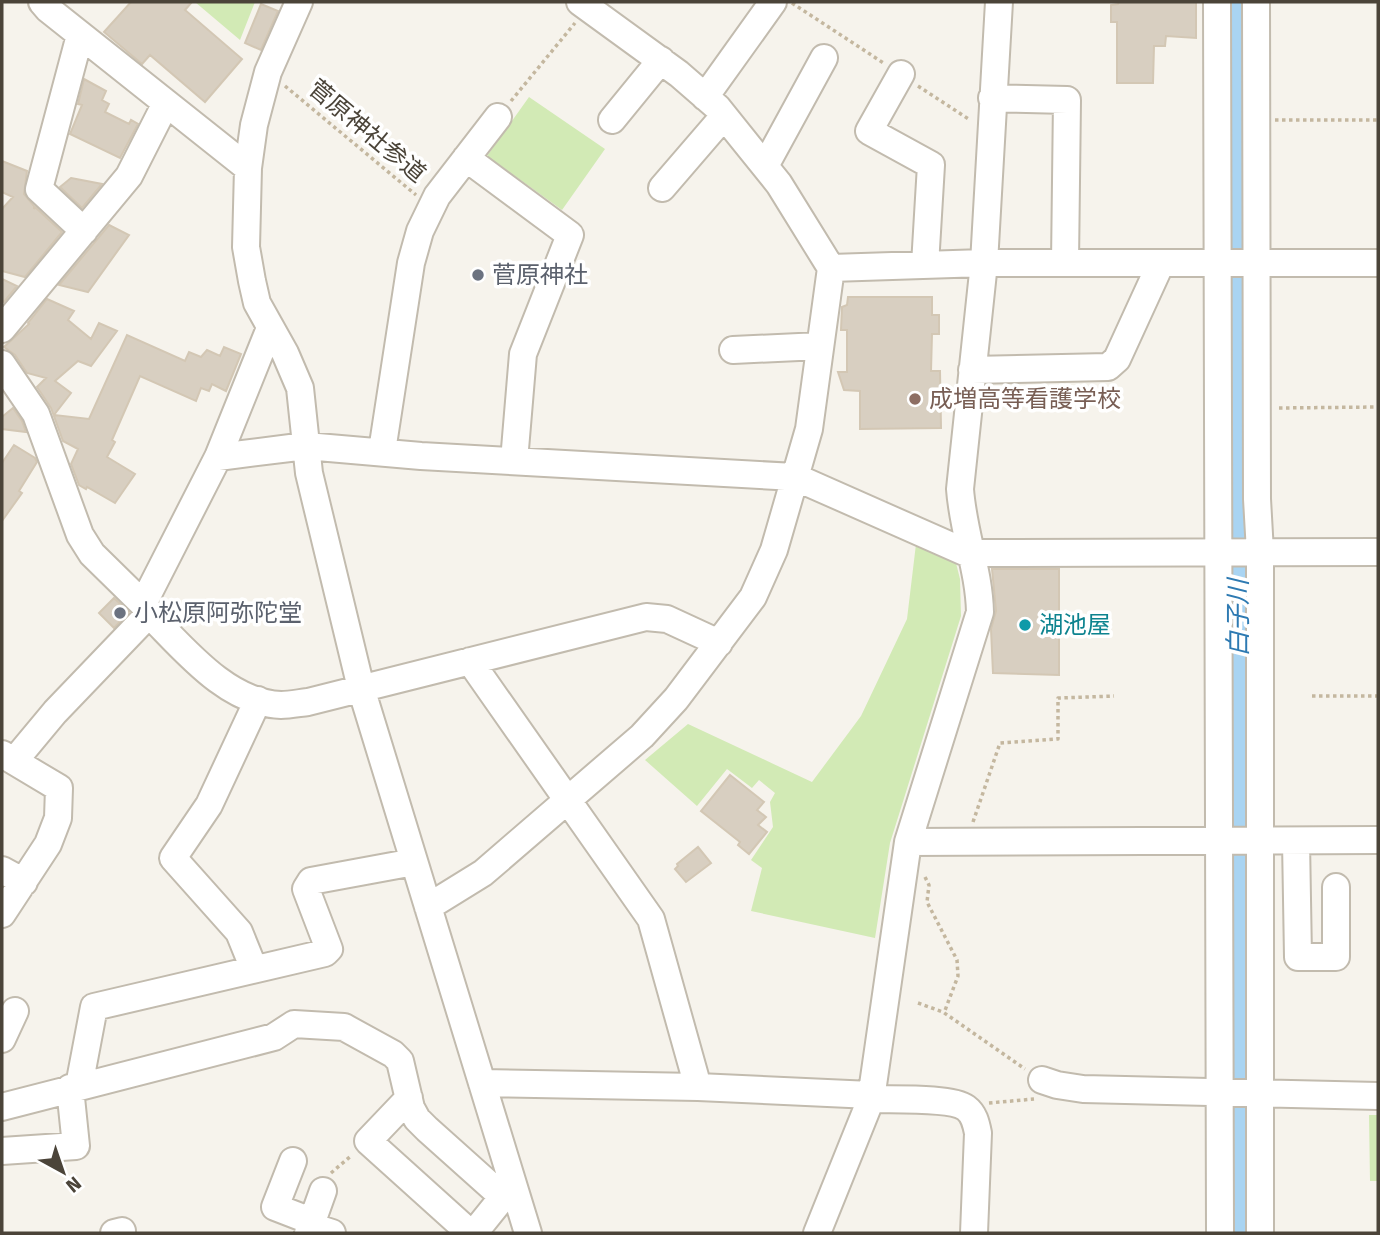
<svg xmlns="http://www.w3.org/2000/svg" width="1380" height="1235" font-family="'Fira Sans','Noto Sans JP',sans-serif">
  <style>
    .green { fill: #d2eab5 }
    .water { fill: #a9d4f2 }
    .building { fill: #d8cfc1; stroke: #d3c7b4; stroke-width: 2 }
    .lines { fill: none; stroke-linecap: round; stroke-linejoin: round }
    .minor-casing { stroke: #c2bbae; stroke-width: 30 }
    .path { stroke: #c4b79f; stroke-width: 3.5; stroke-dasharray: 3.5 3.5; stroke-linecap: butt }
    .minor { stroke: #fff; stroke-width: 26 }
    .worship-dot { fill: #6b7280; stroke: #fff; stroke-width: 2.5 }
    .education-dot { fill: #8d6e63; stroke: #fff; stroke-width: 2.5 }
    .culture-dot { fill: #0f9aa8; stroke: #fff; stroke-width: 2.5 }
    .labels { text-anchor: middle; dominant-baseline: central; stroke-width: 7; stroke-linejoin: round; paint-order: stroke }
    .street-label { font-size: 24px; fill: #4b4439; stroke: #fff }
    .worship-label { font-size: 24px; fill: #5b616d; stroke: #fff; text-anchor: start }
    .education-label { font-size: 24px; fill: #785e54; stroke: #fff; text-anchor: start }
    .culture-label { font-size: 24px; fill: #0d838f; stroke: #fff; text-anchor: start }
    .water-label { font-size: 26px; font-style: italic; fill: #2e7ab2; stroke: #fff }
  </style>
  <rect width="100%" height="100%" fill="#f6f3ec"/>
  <path class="green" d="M 195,2 L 255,2 L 240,40 Z
    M 529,97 L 605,149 L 562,210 L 487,156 Z
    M 916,544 L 954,555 L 960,579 L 961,616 L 890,843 L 875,938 L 751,911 L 762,868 L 751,860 L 773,827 L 770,802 L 775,793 L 759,780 L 752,788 L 727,769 L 697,806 L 645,760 L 688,724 L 812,782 L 861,716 L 907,619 Z
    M 1369,1115 L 1378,1115 L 1378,1181 L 1370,1181 Z"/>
  <path class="water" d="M 1224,2 L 1249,2 L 1254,1233 L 1226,1233 Z"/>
  <path class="building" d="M 131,2 L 192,2 L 185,10 L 242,59 L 205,102 L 150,55 L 142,64 L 104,32 Z
    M 1119,2 L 1196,2 L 1196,38 L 1166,36 L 1165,46 L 1154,46 L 1153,83 L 1117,83 L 1117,22 L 1111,22 L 1111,5 L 1118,4 Z
    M 261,4 L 278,11 L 261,50 L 245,43 Z
    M 84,79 L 106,91 L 102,100 L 109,104 L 105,112 L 129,124 L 131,120 L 138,124 L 120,158 L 70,134 L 82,105 L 78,104 Z
    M 2,161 L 27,171 L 24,194 L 34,206 L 34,209 L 35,207 L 62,232 L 25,277 L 2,271 L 2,209 L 13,197 L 2,192 Z
    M 71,178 L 102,184 L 82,208 L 60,187 Z
    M 109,225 L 129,235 L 88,292 L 59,285 Z
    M 2,279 L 17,286 L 4,302 L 2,300 Z
    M 848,297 L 932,297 L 932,315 L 939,315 L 939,334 L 932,334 L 931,371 L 940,371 L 941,428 L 860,429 L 860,391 L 844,390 L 838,372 L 847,372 L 847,330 L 841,330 L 842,307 L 847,305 Z
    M 47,299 L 74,311 L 68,320 L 91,339 L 99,323 L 117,331 L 91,366 L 78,361 L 55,381 L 71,393 L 54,415 L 89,419 L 127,335 L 185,361 L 189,352 L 201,357 L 207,350 L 220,356 L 224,347 L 241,354 L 226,391 L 212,384 L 209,391 L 201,388 L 196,401 L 140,376 L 112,440 L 115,442 L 107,457 L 135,474 L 115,503 L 87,487 L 86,489 L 79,485 L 71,464 L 78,449 L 63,441 L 51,408 L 37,387 L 46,378 L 27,373 L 15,355 L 4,347 L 29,324 L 28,323 Z
    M 13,408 L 22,421 L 26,432 L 2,429 L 2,417 Z
    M 14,445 L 35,458 L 37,462 L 19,491 L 22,493 L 2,521 L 2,463 Z
    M 992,569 L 1059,569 L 1059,675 L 993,673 L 991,629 L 996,611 Z
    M 114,598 L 129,612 L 114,628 L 99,613 Z
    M 730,775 L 764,802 L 757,810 L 766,817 L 758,825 L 767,832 L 749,854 L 738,845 L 740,842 L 701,811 Z
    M 698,847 L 711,863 L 686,882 L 675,869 L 678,866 L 677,864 Z"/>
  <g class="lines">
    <g class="minor-casing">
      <path id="minor" d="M 42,2 L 48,9 L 248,168
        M 299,2 L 268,72 L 254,125 L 248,168 L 246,247 L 252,281 L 257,303 L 285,353 L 300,388 L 309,473 L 361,688 L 528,1233
        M 1217,2 L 1220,1233
        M 1256,2 L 1257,499 L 1260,552 L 1260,1233
        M 80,35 L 39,189 L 84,231
        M 901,74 L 869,131 L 931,165 L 925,265
        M 705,97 L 773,2
        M 992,98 L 1067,100 L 1065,263
        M 612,120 L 661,60
        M 466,158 L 570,235 L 523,354 L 514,461
        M 765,166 L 824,58
        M 662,188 L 724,116
        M 831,268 L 984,263 L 1378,263
        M 2,329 L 129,176 L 166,103
        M 733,350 L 820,346
        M 2,364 L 36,414 L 80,535 L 92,554 L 143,604 L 149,614 C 184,649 227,703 281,705 C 290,705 299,703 308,702 L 646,617 L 667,619 L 719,643
        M 972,370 L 1108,367 L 1117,359 L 1161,263
        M 382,451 L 411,263 L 420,231 L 437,196 L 498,117
        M 218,457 L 306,446 L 421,456 L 795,477 L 967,553 L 1378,552
        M 143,604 L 218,457 L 270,328
        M 470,661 L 651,919 L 698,1087
        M 2,754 L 59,788 L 58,818 L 48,844 L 2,914
        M 15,760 L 55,712 L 149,614
        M 1296,841 L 1298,957 L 1336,957 L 1336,887
        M 908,842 L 1378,840
        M 2,870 L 24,882
        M 428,907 L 483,873 L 642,736 L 676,699 L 753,597 L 774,550 L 809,429 L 831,268 L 779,184 L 717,107 L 679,74 L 580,2
        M 254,969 L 239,932 L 173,858 L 209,805 L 258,700
        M 2,1039 L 15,1011
        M 1042,1080 L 1057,1085 L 1083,1089 L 1378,1096
        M 482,1083 L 698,1087 L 871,1095
        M 79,1086 L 94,1007 L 325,953 L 329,949 L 306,889 L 311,881 L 414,862
        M 409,1098 L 368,1141 L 470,1233
        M 871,1099 C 891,1100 951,1097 966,1108 C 974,1114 976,1123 978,1133 L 974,1233
        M 2,1107 L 274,1037 L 294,1024 L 344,1027 L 393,1054 L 400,1061 L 411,1108 L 417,1119 L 427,1129 L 503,1197 L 515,1193
        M 2,1151 L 76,1146 L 70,1088
        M 293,1161 L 275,1207 L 306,1219 L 310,1226 L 332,1233
        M 114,1233 L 122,1231 L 122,1233
        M 308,1233 L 323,1191
        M 474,1233 L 503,1197
        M 817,1233 L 871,1099 L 908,842 L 980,612 C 979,570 963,532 960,489 L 984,263 L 999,2"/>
    </g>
    <path class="path" d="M 792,3 L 885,64
      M 285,86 L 416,195
      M 918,86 L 970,120
      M 511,101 L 575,23
      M 1275,120 L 1378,120
      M 1279,408 L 1378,407
      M 1312,696 L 1378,696
      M 973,822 L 1000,743 L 1058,739 L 1058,698 L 1114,696
      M 925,877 L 929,885 L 927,902 L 957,960 L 958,976 L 944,1013
      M 918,1003 L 943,1012 L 1025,1069
      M 989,1103 L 1034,1099
      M 331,1173 L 352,1155"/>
    <use href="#minor" class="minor"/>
  </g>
  <g class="worship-dot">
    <circle cx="478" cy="275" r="7"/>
    <circle cx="120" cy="613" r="7"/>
  </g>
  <circle class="education-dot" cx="915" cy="399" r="7"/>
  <circle class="culture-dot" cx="1025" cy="625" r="7"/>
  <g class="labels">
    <g class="street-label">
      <text transform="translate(367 131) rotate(40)">菅原神社参道</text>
    </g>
    <g class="worship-label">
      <text x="492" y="275">菅原神社</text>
      <text x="134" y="613">小松原阿弥陀堂</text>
    </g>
    <g class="education-label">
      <text x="929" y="399">成増高等看護学校</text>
    </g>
    <g class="culture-label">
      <text x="1039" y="625">湖池屋</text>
    </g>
    <g class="water-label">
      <text transform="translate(1238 618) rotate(-90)">白子川</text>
    </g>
  </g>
  <rect width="1380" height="1235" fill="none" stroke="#4b4439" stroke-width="7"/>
  <g transform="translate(63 1172) rotate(140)" stroke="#ffffff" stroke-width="5" paint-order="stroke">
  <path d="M0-5L12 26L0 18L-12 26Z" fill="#4b4439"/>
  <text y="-10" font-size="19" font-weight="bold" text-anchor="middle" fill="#4b4439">N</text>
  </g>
</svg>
